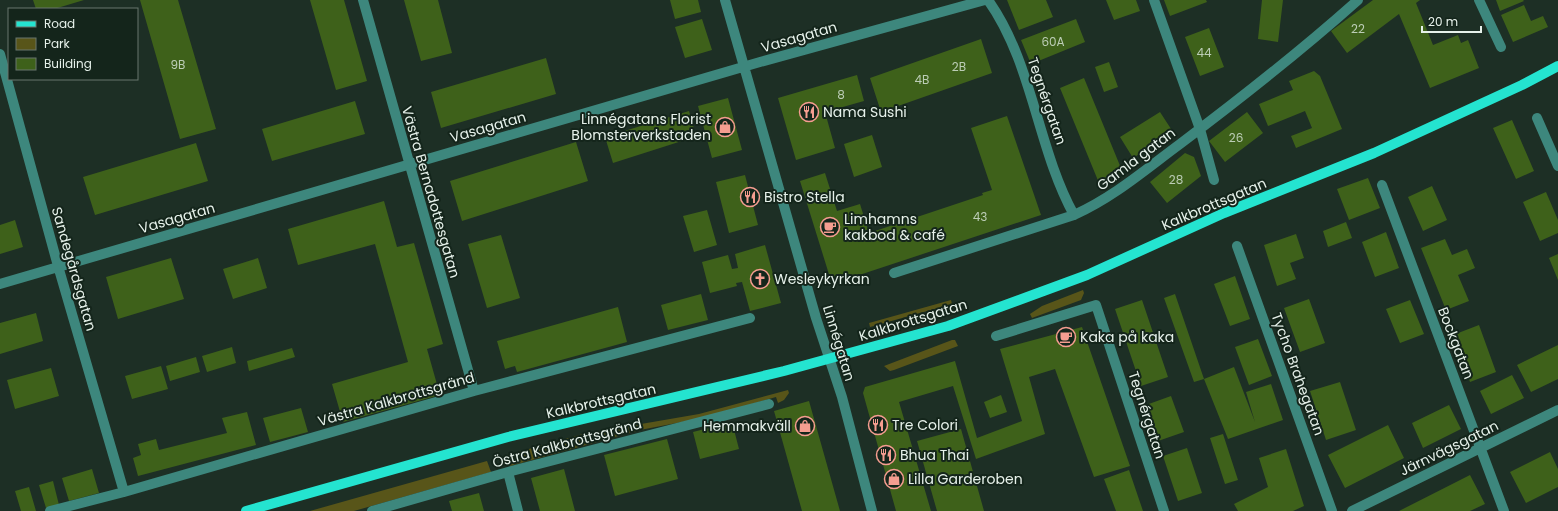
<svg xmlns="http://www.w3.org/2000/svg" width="1558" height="511" font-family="Poppins,sans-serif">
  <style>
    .green { fill: #585519 }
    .building { fill: #3e611a }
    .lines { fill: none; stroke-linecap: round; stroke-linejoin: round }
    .minor { stroke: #3d877d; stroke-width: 10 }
    .major { stroke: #24e4d0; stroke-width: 10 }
    .labels { text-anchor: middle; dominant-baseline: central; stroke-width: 4; stroke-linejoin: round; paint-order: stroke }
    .number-label { font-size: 12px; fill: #bccdb6 }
    .street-label { font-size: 14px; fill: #e6f1ea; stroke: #14251b }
    .poi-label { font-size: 14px; fill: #e6f1ea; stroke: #14251b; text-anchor: start }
  </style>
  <rect width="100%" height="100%" fill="#1d2f25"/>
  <path class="green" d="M 1083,290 L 1084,293 L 1081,300 L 1032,318 L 1030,314 L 1042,306 Z
    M 951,300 L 952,304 L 870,327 L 869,323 Z
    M 952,340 L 955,340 L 958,346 L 894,370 L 890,371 L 884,366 Z
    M 788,390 L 789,393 L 784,400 L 778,403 L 776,397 L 703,418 L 640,430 L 510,466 L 507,455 L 583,434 L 699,414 Z
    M 487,461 L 491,472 L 354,511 L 310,511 Z"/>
  <path class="building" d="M 33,0 L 84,0 L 54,9 L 36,9 Z
    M 140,0 L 178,0 L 216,129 L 180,139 Z
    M 310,0 L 344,0 L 367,81 L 336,90 Z
    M 404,0 L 438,0 L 452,53 L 421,61 Z
    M 670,0 L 698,0 L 701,12 L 675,19 Z
    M 1007,0 L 1046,0 L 1053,17 L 1019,30 Z
    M 1106,0 L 1136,0 L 1140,11 L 1114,20 Z
    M 1164,0 L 1206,0 L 1207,2 L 1170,16 Z
    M 1262,0 L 1283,0 L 1278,42 L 1258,39 Z
    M 1373,0 L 1420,0 L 1416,3 L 1433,45 L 1458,35 L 1461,43 L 1468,40 L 1479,68 L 1430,88 L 1399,14 L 1347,53 L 1331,31 Z
    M 1496,0 L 1523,0 L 1524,1 L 1500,11 Z
    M 1524,5 L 1531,21 L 1543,16 L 1548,27 L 1513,42 L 1501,15 Z
    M 702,19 L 712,50 L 685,58 L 675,27 Z
    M 1076,19 L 1085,42 L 1031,64 L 1021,40 Z
    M 1209,28 L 1224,67 L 1200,76 L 1185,37 Z
    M 981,39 L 992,73 L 881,112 L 870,78 Z
    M 546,58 L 556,94 L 441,128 L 431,92 Z
    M 1109,62 L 1118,87 L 1104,92 L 1095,67 Z
    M 1314,71 L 1320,76 L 1342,129 L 1296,148 L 1291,136 L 1312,128 L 1305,111 L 1268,126 L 1259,104 L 1293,90 L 1289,81 Z
    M 857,75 L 864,101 L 825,112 L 835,148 L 796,160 L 778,98 Z
    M 1084,78 L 1123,173 L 1099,183 L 1060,88 Z
    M 728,98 L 742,150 L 712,158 L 698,106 Z
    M 355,101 L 365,134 L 272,161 L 262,129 Z
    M 689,111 L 694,129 L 683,132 L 685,140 L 613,163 L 605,137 Z
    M 1160,112 L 1173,132 L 1133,158 L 1120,137 Z
    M 1247,112 L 1263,133 L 1225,162 L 1209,141 Z
    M 1007,116 L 1041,215 L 832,284 L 800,181 L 825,173 L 837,211 L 860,204 L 869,233 L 983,195 L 982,193 L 992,190 L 971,128 Z
    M 1512,120 L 1534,171 L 1516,179 L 1493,128 Z
    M 872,135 L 882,167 L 854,177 L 844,144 Z
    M 576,142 L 588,181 L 462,221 L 450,181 Z
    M 196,143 L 208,181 L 95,215 L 83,177 Z
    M 1185,153 L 1194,157 L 1201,176 L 1167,203 L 1150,182 Z
    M 745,175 L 758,225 L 729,233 L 716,182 Z
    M 1368,178 L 1380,208 L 1349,220 L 1337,189 Z
    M 1432,186 L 1447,220 L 1423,231 L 1408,197 Z
    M 1546,192 L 1558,220 L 1558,233 L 1540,241 L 1523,202 Z
    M 384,201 L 397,247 L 414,243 L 443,344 L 427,349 L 440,395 L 343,422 L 332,384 L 408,362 L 375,244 L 298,265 L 288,229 Z
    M 707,210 L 717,245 L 694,252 L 683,216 Z
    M 15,220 L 23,247 L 0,254 L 0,225 Z
    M 1346,222 L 1352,238 L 1328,247 L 1323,231 Z
    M 1386,232 L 1399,268 L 1375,277 L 1362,242 Z
    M 1296,234 L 1304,258 L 1290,263 L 1296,279 L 1277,286 L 1264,245 Z
    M 501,235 L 520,298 L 487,308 L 468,244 Z
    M 1445,239 L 1452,255 L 1467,249 L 1475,268 L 1458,275 L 1469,301 L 1446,310 L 1421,248 Z
    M 765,245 L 781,303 L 750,311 L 742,282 L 736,283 L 737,286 L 710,293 L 702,262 L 728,255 L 732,269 L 738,268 L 735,254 Z
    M 1558,254 L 1558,280 L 1549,258 Z
    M 171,258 L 184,299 L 118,319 L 106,277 Z
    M 258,258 L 267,288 L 233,299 L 223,269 Z
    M 1235,276 L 1250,319 L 1230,326 L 1214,284 Z
    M 701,294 L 708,320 L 668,330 L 661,305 Z
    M 1175,294 L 1204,379 L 1194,382 L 1164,298 Z
    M 1309,299 L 1325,343 L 1300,352 L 1284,308 Z
    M 1142,300 L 1168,377 L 1141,386 L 1115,309 Z
    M 1410,300 L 1424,334 L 1400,343 L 1386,309 Z
    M 618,307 L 627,342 L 517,372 L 515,366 L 505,369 L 497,341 Z
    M 36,313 L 43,341 L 0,354 L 0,323 Z
    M 1479,325 L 1496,372 L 1470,382 L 1453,335 Z
    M 1082,327 L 1130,466 L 1094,477 L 1055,369 L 1029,377 L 1045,434 L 976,459 L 953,386 L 899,402 L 931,511 L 896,511 L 863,393 L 865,387 L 955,361 L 977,438 L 1022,421 L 1000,349 Z
    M 1258,339 L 1272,376 L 1249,385 L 1235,347 Z
    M 1558,345 L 1558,379 L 1531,392 L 1517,365 Z
    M 232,347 L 236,363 L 207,372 L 202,356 Z
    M 292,348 L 295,357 L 249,371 L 247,361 Z
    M 196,357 L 200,372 L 170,381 L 166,366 Z
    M 161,366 L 168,389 L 132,399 L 125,376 Z
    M 1234,367 L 1255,422 L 1246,392 L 1271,384 L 1283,420 L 1228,439 L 1204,379 Z
    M 51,368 L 59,396 L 15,409 L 7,380 Z
    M 1512,375 L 1524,398 L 1491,414 L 1480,391 Z
    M 1340,382 L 1356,430 L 1326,440 L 1310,391 Z
    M 1001,395 L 1007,412 L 990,418 L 984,402 Z
    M 1171,396 L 1184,432 L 1158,441 L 1146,405 Z
    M 809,401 L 840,511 L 802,511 L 774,411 Z
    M 1449,405 L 1461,429 L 1423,448 L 1412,423 Z
    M 301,408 L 308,432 L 270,442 L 263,418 Z
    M 247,412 L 256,445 L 138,476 L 133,458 L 141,455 L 138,444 L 156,439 L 159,450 L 227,433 L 222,418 Z
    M 732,422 L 739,449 L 700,459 L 693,432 Z
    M 1388,425 L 1404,458 L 1345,488 L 1328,455 Z
    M 961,429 L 984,511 L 937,511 L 917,441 Z
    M 1223,434 L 1238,480 L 1225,484 L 1210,438 Z
    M 667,439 L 678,479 L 615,496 L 604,455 Z
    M 1187,448 L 1202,493 L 1178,501 L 1163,456 Z
    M 1286,449 L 1304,506 L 1293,511 L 1238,511 L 1234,504 L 1268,487 L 1259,458 Z
    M 1550,452 L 1558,469 L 1558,487 L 1526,503 L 1510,472 Z
    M 92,469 L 99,493 L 69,501 L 62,478 Z
    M 564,469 L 575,511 L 540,511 L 531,478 Z
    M 1129,470 L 1143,511 L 1116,511 L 1104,479 Z
    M 1470,475 L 1485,504 L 1470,511 L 1399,511 Z
    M 53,481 L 59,505 L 46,508 L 39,485 Z
    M 29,487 L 36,511 L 21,511 L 15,491 Z
    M 479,493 L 484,511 L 452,511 L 449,501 Z"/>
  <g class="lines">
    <path class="minor" d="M 363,0 L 474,391
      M 725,0 L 816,318 L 842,397 L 872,511
      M 988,0 C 1033,63 1037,148 1074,215
      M 1154,0 L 1200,129 L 1214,180
      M 1479,0 L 1501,47
      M 0,54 L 58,266 L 124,492
      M 1537,118 L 1558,166
      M 1382,185 L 1504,511
      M 1237,246 L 1332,511
      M 894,273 L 1074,215 C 1114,197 1146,169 1180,144 C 1241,98 1301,51 1358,0
      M 0,284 L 760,62 L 985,0
      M 996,336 L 1096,305 L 1164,511
      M 508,472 L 518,511
      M 50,511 L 124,492 L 474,391 L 750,318
      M 372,511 L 508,472 L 769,404
      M 1352,511 L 1558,410"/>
    <path class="major" d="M 246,511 L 508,437 L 784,371 L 948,326 L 1087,275 L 1224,213 L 1374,153 L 1522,85 L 1558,66"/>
  </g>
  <defs>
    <g id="restaurant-ring" transform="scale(1)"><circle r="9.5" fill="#14251b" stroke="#f59d90" stroke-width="1.5"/><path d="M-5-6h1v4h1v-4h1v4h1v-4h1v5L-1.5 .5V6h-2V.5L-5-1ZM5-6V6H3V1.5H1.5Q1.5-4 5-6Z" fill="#f59d90"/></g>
    <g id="shop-ring" transform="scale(1)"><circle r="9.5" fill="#14251b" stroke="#f59d90" stroke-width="1.5"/><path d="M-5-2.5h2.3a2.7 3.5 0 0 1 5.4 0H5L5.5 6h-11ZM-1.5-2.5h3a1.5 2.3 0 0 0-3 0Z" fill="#f59d90"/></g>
    <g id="cafe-ring" transform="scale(1)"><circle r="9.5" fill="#14251b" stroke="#f59d90" stroke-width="1.5"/><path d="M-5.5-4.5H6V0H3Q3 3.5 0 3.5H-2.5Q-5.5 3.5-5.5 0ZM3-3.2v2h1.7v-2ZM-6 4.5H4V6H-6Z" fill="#f59d90"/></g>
    <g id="church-ring" transform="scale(1)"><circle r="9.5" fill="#14251b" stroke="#f59d90" stroke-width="1.5"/><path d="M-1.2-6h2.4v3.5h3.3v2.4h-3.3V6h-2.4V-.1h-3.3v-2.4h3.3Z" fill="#f59d90"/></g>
  </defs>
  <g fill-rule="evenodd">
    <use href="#restaurant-ring" x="809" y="112"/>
    <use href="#shop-ring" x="725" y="127"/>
    <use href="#restaurant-ring" x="750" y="197"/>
    <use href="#cafe-ring" x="830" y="227"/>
    <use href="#church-ring" x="760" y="279"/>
    <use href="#cafe-ring" x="1066" y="337"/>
    <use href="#restaurant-ring" x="878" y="425"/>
    <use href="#shop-ring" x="805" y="426"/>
    <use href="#restaurant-ring" x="886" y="455"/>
    <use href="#shop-ring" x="894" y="479"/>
  </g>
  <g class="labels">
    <g class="number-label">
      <text x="1358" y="28">22</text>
      <text x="1053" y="41">60A</text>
      <text x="1204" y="52">44</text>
      <text x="178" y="64">9B</text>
      <text x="959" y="66">2B</text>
      <text x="922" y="79">4B</text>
      <text x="841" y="94">8</text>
      <text x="1236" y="137">26</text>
      <text x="1176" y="179">28</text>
      <text x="980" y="216">43</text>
    </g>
    <g class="street-label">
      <text transform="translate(799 37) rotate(-16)">Vasagatan</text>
      <text transform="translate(1047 101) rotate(71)">Tegnérgatan</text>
      <text transform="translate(488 127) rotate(-16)">Vasagatan</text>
      <text transform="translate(1136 159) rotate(-37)">Gamla gatan</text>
      <text transform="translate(431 192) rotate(74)">Västra Bernadottesgatan</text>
      <text transform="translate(1214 204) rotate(-23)">Kalkbrottsgatan</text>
      <text transform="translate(177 218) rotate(-16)">Vasagatan</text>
      <text transform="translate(74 269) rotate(74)">Sandegårdsgatan</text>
      <text transform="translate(913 320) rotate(-17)">Kalkbrottsgatan</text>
      <text transform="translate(839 343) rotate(73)">Linnégatan</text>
      <text transform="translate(1456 343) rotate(69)">Bockgatan</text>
      <text transform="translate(1298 374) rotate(70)">Tycho Brahegatan</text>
      <text transform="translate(396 399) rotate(-16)">Västra Kalkbrottsgränd</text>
      <text transform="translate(601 401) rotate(-13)">Kalkbrottsgatan</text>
      <text transform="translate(1147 415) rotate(72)">Tegnérgatan</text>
      <text transform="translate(567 443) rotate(-15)">Östra Kalkbrottsgränd</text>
      <text transform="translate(1449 448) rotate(-26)">Järnvägsgatan</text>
    </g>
    <g class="poi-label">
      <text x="823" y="112">Nama Sushi</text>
      <text x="711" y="119" text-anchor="end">Linnégatans Florist<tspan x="711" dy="16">Blomsterverkstaden</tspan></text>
      <text x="764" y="197">Bistro Stella</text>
      <text x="844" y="219">Limhamns<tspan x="844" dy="16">kakbod &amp; café</tspan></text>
      <text x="774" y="279">Wesleykyrkan</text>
      <text x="1080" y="337">Kaka på kaka</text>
      <text x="892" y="425">Tre Colori</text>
      <text x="791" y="426" text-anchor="end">Hemmakväll</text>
      <text x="900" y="455">Bhua Thai</text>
      <text x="908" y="479">Lilla Garderoben</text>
    </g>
  </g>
  <rect x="8" y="8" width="130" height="72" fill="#14251b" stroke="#68776e"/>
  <rect x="16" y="21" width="20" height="6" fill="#24e4d0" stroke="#68776e"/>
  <text x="44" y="28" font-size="12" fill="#e6f1ea">Road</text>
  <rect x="16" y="38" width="20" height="12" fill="#585519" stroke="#68776e"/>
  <text x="44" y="48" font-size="12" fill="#e6f1ea">Park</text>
  <rect x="16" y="58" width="20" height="12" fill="#3e611a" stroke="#68776e"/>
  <text x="44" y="68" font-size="12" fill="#e6f1ea">Building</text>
  <path d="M1422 26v6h59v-6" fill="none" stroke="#e6f1ea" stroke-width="2"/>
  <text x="1428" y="26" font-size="12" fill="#e6f1ea" stroke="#14251b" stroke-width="3" paint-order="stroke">20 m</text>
</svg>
